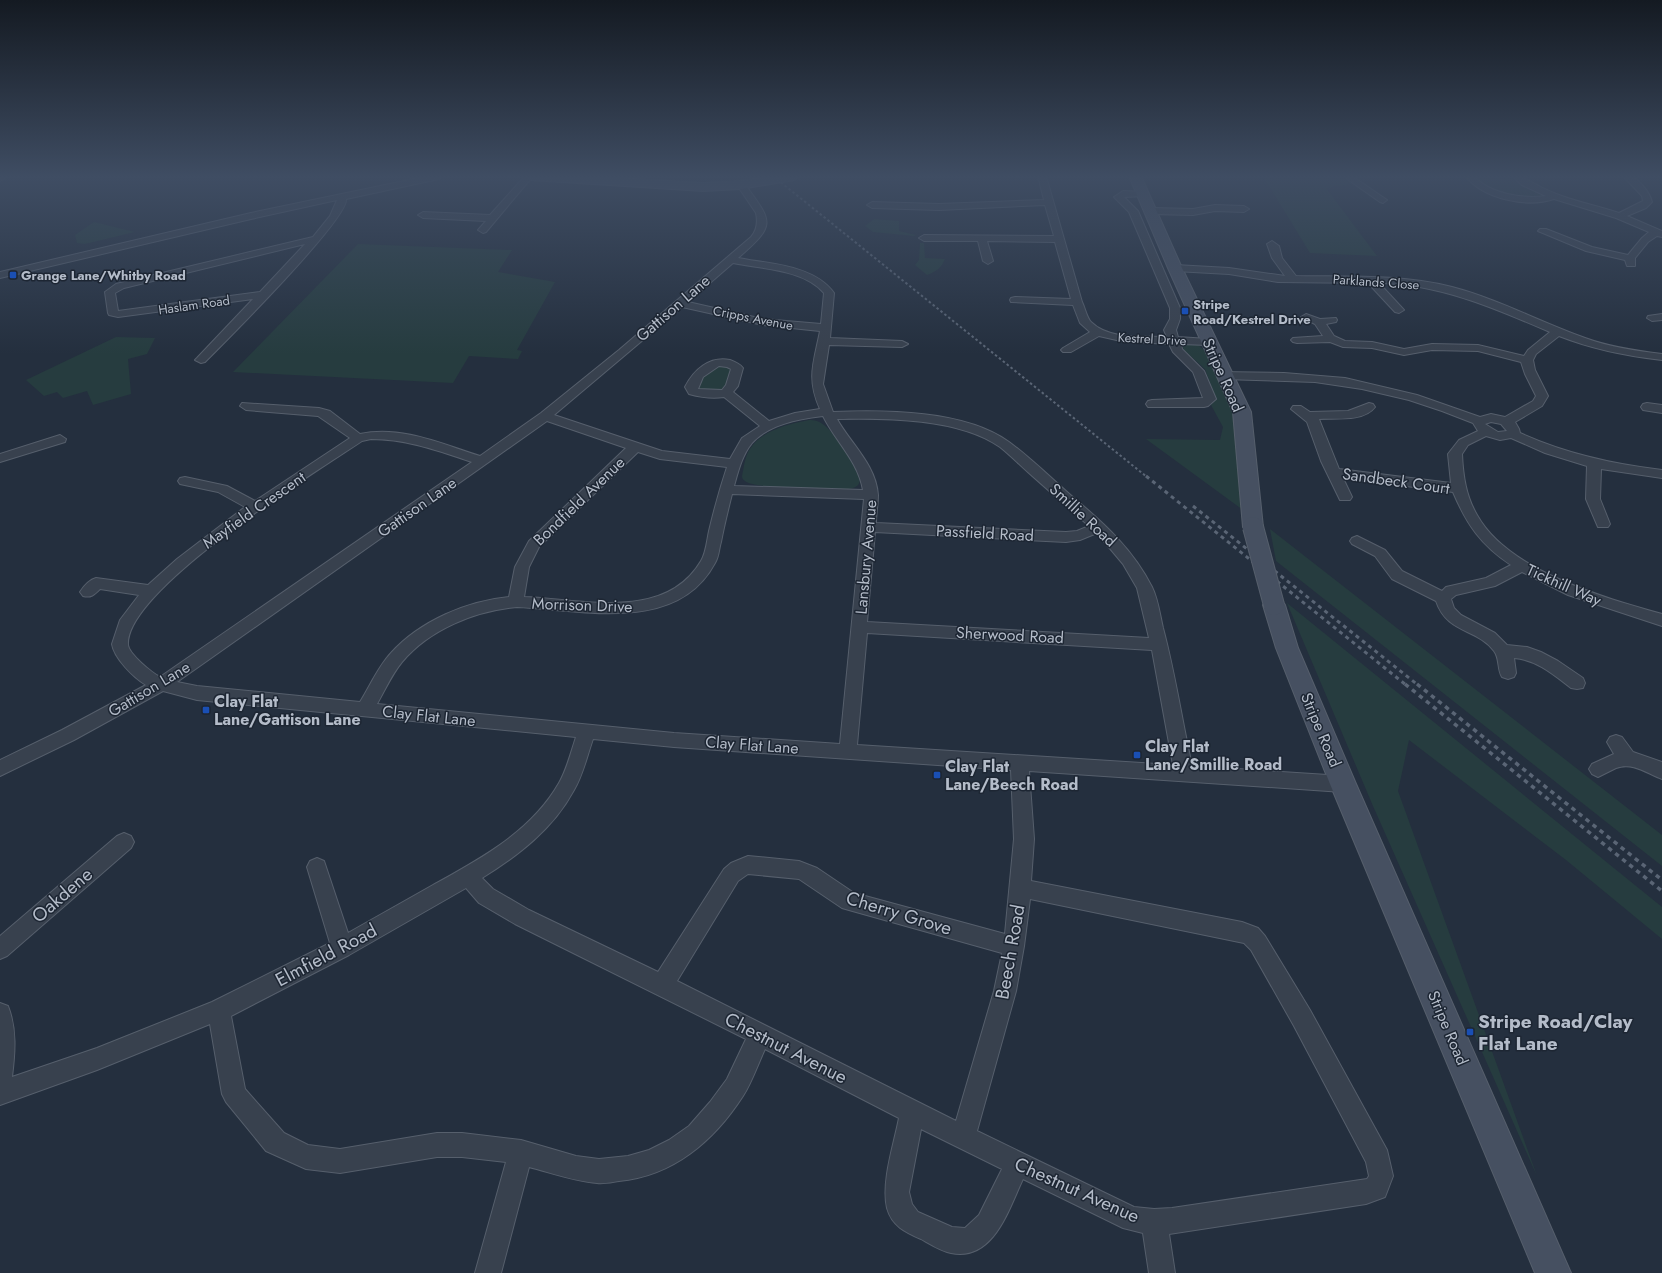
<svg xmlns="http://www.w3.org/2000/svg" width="1662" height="1273" font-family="Jost,sans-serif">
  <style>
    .green { fill: #263c3f }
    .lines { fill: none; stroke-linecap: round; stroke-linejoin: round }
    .street-casing { stroke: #565f6c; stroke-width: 2 }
    .secondary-casing { stroke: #565f6c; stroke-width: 2 }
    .street { fill: #38414e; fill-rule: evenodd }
    .secondary { fill: #465061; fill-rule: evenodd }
    .rail-far2 { stroke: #5a6575; stroke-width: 2; stroke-dasharray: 2.5 2.5; stroke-linecap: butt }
    .rail-far1 { stroke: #5a6575; stroke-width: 3; stroke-dasharray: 4 4; stroke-linecap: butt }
    .rail { stroke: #5a6575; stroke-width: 3.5; stroke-dasharray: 4.5 4.5; stroke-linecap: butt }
    .secondary-bridge-casing { stroke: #565f6c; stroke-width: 22; stroke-linecap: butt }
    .secondary-bridge { stroke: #465061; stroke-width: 20 }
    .transit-dot { fill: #1a4fb4; stroke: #1d2633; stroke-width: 1.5 }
    .labels { text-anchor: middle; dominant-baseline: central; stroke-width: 3; stroke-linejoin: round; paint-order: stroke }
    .far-poi-label { font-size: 13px; font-weight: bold; fill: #b4bcc9; stroke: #1d2633; text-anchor: start }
    .far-street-label { font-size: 13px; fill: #b4bcc9; stroke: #1d2633 }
    .street-label { font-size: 16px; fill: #b4bcc9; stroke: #1d2633 }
    .poi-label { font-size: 16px; font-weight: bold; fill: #b4bcc9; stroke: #1d2633; text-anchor: start }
    .near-street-label { font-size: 19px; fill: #b4bcc9; stroke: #1d2633 }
    .near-poi-label { font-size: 19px; font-weight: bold; fill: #b4bcc9; stroke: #1d2633; text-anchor: start }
  </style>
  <rect width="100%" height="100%" fill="#242f3e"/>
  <path class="green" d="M 1263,176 L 1342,176 L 1352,184 L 1326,188 L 1377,256 L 1310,253 Z
    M 1470,176 L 1514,176 L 1546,195 L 1547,199 L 1500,194 Z
    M 874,219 L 899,221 L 899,231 L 916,235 L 914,236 L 873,232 L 865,226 Z
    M 94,222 L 135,232 L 85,244 L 77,243 L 75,235 Z
    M 920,243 L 924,243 L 925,258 L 945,259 C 942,267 936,272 927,275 L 915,265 L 919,260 Z
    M 358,244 L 512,250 L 498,272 L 555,282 L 517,350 L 522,351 L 518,359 L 469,356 L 453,383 L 233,372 Z
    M 116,337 L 155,338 L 147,354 L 128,359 L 131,394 L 93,405 L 87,391 L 63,398 L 57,392 L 44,396 L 26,380 Z
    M 1188,343 L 1198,345 L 1204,350 L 1216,370 L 1234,410 L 1243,510 L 1146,439 L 1220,440 L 1223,427 L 1211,405 L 1216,399 L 1205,369 L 1184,350 L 1182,345 Z
    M 711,364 L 733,365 L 730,390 L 700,393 L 693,382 Z
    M 809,420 C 815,420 819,421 824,425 C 834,432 870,476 857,486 C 851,491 839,489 832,488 L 832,490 C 817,490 752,488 745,481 C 743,480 742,478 742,476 C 744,467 745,456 750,449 C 762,430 789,424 809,420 Z
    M 1270,529 L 1662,835 L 1662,866 L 1276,561 Z
    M 1287,603 L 1662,907 L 1662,939 L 1566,860 L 1409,740 L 1398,791 L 1537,1176 L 1373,806 Z"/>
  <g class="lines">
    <g class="street-casing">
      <path id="street" d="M 0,176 L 8,176 L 0,181 Z
        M 428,176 L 443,176 L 439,179 L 346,199 C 350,217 225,342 205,362 L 201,363 L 195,360 L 197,358 L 253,299 L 118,317 L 109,315 L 108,313 L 105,292 L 116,284 L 313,237 L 330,216 L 337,200 L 251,219 L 0,278 L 0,272 L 251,213 ZM 305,244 L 260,292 L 118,311 L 115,293 L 124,288 Z
        M 525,176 L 533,176 L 486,232 L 483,233 L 478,230 L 486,221 L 423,218 L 418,215 L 423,212 L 490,215 Z
        M 620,176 L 629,176 L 622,184 L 616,184 L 615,182 Z
        M 1038,176 L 1046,176 L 1082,302 C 1085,308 1087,318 1091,322 C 1109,340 1143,336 1167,337 L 1164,330 L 1170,319 L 1170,308 L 1129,212 L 1114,197 L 1123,191 L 1146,192 L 1146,196 L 1124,197 L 1138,211 L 1180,308 L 1180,319 L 1176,330 L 1178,337 L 1208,339 L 1214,342 L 1208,345 L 1181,344 L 1182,349 L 1204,371 L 1216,399 L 1208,406 L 1204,407 L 1148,407 L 1146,404 L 1148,401 L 1152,400 L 1203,398 L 1193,372 L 1173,352 L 1169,344 L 1121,341 L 1099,336 L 1071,352 L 1063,352 L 1061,350 L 1063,348 L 1090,332 L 1080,323 L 1073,305 L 1011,302 L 1010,300 L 1011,298 L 1015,297 L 1071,299 L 1055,242 L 987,241 L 993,261 L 988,264 L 983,261 L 978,241 L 924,241 L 919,238 L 924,235 L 1054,236 L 1045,205 L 939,210 L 872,208 L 867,205 L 872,202 L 939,204 L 1044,200 Z
        M 1343,176 L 1352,176 L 1387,200 L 1383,203 L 1380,202 Z
        M 1466,176 L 1474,176 C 1489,194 1524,199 1546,196 L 1522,185 L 1512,176 C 1522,175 1528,181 1537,185 C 1562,199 1592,204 1619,213 L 1643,201 L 1642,196 L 1625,178 L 1628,176 C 1638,177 1650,193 1652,202 L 1646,208 L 1627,216 L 1662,231 L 1662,237 L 1657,236 L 1648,242 L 1635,258 L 1635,266 L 1627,266 L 1625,260 L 1586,251 L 1538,231 L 1540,229 L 1546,229 L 1592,247 L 1628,255 L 1642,238 L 1649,232 L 1616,218 L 1554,199 C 1528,208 1482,199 1466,176 Z
        M 741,182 L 744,183 C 773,223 777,224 738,258 C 769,264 814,265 834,293 L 830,338 L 902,341 L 908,344 L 902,347 L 829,345 L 823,384 L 833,412 C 885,410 965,410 1009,442 C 1032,459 1053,480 1075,499 C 1105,524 1134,551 1152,587 C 1158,599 1160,615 1163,628 C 1175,673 1182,720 1192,766 L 1343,776 L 1349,779 L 1352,784 L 1349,789 L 1343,792 L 1029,771 L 1034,839 L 1031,881 L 1242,922 L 1258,928 L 1265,936 L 1310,1010 L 1387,1150 L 1393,1176 L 1385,1197 L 1366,1204 L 1169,1234 L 1175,1273 L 1149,1273 L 1143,1233 L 1123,1228 L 1023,1179 C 1009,1208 994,1262 951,1253 C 941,1251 930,1244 921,1239 C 905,1232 892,1226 887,1208 C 881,1182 894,1144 899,1118 L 765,1049 C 758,1064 752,1082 743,1096 C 714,1141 673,1176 619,1181 C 612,1182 604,1184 597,1183 C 574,1181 552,1173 529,1167 L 501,1273 L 475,1273 L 506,1162 L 462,1157 L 437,1157 L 340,1173 L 306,1169 L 266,1151 L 226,1102 L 222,1094 L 210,1024 L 97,1070 L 0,1105 L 0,1003 L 8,1006 C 17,1029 15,1053 12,1077 L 97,1048 L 212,1002 L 330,943 L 307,867 L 310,861 L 317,858 L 324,861 L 348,933 C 376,917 405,901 433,885 C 480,859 531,832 559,783 C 567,769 571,752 576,737 L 197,700 L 163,691 L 74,740 L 0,776 L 0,760 L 62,730 L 146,685 C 134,678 114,658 112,644 L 120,620 L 139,595 L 100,589 C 94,595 91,598 83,596 L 80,592 C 84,586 89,580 96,578 L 148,585 L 177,559 L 245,507 L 218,492 L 180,484 L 178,481 L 180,478 L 185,477 L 227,486 L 255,501 L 350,438 L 318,416 L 246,410 L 240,406 L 242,403 L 319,408 L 330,411 L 360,434 C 401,425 442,444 480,456 L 541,413 L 619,350 L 751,237 C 757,230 758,222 756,213 L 737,185 ZM 733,263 C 762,269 803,269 824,293 L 821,324 L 763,319 L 688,302 ZM 682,307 L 763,325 L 820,331 C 814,362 806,378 820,409 L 795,413 L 769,421 L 733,392 L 738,386 L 743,368 C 740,364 735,362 730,360 C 709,356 694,370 685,387 L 689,394 C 700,397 712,399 724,397 L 760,426 L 742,438 L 730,459 L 662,451 L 554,415 ZM 719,366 L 727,367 L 731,369 L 726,385 L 722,390 L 698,389 L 703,377 ZM 823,416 C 836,442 858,461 863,490 L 734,486 C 738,472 742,455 752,443 C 769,424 799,419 823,416 ZM 837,419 C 885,418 959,418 1000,447 C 1010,455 1020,465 1029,473 C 1049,491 1069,508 1089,526 L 1077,531 L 1066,532 L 876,523 C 876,514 878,504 878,495 C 876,465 851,444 837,419 ZM 547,421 L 626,448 L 529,541 L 515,567 L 509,597 C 467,601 420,621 391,653 C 378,667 370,686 360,702 L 197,686 L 177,682 ZM 371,439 C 407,439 439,451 472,462 L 160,677 C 152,673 129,654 128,645 C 125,590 317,471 362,441 ZM 638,452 L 660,459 L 727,467 C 720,488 714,510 709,531 C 707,540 706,553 701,561 C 665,622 582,599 524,597 L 529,567 L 539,547 ZM 732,494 L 864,499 L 840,744 L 674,733 L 377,704 C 385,690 392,674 402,662 C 430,629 475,611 517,607 C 583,610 677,634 715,563 C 719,557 719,548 721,542 C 724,526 728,510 732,494 ZM 875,532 L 1066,542 L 1080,540 L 1097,533 L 1123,564 L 1137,588 L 1149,638 L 867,622 ZM 867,633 L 1152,650 L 1173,765 L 857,745 ZM 593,739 L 674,747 L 1011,770 L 1014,839 L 1005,934 L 854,893 L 817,868 L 799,861 L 748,856 L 731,863 L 724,869 L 658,972 L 529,910 L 493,889 L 482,878 C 519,855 553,829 574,790 C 583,775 587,756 593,739 ZM 748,874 L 799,879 L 842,908 L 849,910 L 1002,953 L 994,991 L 956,1121 L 677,981 L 738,881 ZM 466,888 L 479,903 L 515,924 L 746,1039 L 727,1079 L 710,1102 L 689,1126 L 669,1140 L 649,1150 L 628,1156 L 599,1159 L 576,1156 L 521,1140 L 462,1133 L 437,1133 L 340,1149 L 308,1145 L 284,1133 L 245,1089 L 231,1016 L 349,955 ZM 1030,899 L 1244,943 L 1251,950 L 1294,1026 L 1366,1162 L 1369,1176 L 1367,1179 L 1172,1208 L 1154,1209 L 1134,1207 L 977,1131 L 1016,991 L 1024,946 ZM 921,1129 L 1002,1169 L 979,1215 L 965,1228 L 952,1227 L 918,1212 L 912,1204 L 909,1192 Z
        M 1215,205 L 1244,206 L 1249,209 L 1244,212 L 1215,211 L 1193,215 L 1151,214 L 1146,211 L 1151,208 L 1193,209 Z
        M 1272,241 L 1279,246 L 1282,258 L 1296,276 C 1348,277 1401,274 1452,287 C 1498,299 1540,322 1585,338 C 1610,347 1636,351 1662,354 L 1662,360 C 1627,356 1592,349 1559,336 L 1536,354 L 1533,360 L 1535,370 L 1548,396 L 1542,406 L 1515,422 L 1519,429 L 1520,433 C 1566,454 1612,464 1662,470 L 1662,478 L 1601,469 L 1600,499 L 1610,524 L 1608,527 L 1598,527 L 1586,499 L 1587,466 L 1545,453 L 1511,438 L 1500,440 L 1486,436 L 1468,445 L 1462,454 C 1463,476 1466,496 1477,515 C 1508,571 1605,598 1662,614 L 1662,626 L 1568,595 L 1522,572 L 1495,586 L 1456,595 L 1451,599 L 1454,608 L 1461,615 L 1495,633 L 1507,645 L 1527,647 L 1541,652 L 1558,661 L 1583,678 L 1585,683 L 1583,688 L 1577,689 L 1571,688 C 1554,675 1537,660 1514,658 L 1516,673 L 1514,677 L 1508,679 L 1502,677 C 1497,669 1500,659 1494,651 C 1477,628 1447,634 1436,601 L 1392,579 L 1375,556 L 1352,544 L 1350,541 L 1352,538 L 1357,536 L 1385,550 L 1402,571 L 1442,591 L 1446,587 L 1486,578 L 1511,565 C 1481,545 1467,525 1453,492 L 1343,478 L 1352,497 L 1350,500 L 1340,500 L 1321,461 L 1307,422 L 1291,409 L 1293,406 L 1301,406 L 1310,412 L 1348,411 L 1369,403 L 1373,404 L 1375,407 C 1364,422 1335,418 1319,419 L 1339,469 L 1451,483 L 1448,454 L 1459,440 L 1478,431 L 1473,423 L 1442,411 L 1409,400 L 1362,389 L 1315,382 L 1223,379 L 1219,378 L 1217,375 L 1219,372 L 1284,373 L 1345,378 L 1417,395 L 1480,417 L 1491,414 L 1505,417 L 1533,401 L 1536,396 L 1525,374 L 1521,362 L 1478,351 L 1432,350 L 1404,355 L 1372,348 L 1343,347 L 1330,342 L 1297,343 L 1293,342 L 1291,340 L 1293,338 L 1323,336 L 1315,324 L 1301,317 L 1306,314 L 1320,319 L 1336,318 L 1337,320 L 1336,322 L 1326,324 L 1334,336 L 1345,341 L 1372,342 L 1404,349 L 1432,344 L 1478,345 L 1524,356 L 1528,350 L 1550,332 C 1496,309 1440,284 1379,283 L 1404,310 L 1399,313 L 1395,312 L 1368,283 L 1278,282 L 1229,274 L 1175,271 L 1170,268 L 1175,265 L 1229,268 L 1285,276 L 1272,258 L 1267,244 ZM 1491,422 L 1501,424 L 1507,431 L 1498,432 L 1485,424 Z
        M 1662,314 L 1662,320 L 1652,321 L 1647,318 L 1648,316 Z
        M 1647,403 L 1662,405 L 1662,413 L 1643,410 L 1641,407 L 1643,404 Z
        M 60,435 L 66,439 L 65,442 L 0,462 L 0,454 Z
        M 1616,735 L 1622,737 L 1633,752 L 1662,762 L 1662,779 C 1646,773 1633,762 1616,768 C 1610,771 1604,774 1598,777 L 1592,774 L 1589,769 L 1592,764 L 1614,754 L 1607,742 L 1610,737 Z
        M 124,833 L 131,836 L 134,842 L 131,848 L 7,956 L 0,959 L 0,936 L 117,836 Z"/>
    </g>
    <g class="secondary-casing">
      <path id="secondary" d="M 525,176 L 582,176 L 703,183 L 741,181 L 775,176 L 800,176 L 794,180 L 741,189 L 703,191 L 531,180 Z
        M 1129,176 L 1141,176 L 1182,268 L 1251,412 L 1263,527 L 1260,532 L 1253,533 L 1246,532 L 1243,527 L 1233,412 L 1168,268 Z
        M 1274,597 L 1282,600 L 1285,605 L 1298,648 L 1356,784 L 1571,1273 L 1535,1273 L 1330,784 L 1276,648 L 1263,605 L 1266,600 Z"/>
    </g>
    <use href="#street" class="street"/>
    <use href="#secondary" class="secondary"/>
    <path class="rail-far2" d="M 773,176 L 1147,477"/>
    <path class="rail-far1" d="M 1146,476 L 1406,685
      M 1193,506 L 1418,685"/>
    <path class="rail" d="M 1405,684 L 1662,891
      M 1417,684 L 1662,880"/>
    <g class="secondary-bridge-casing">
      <path id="secondary-bridge" d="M 1253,527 L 1274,605"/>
    </g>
    <use href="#secondary-bridge" class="secondary-bridge"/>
  </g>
  <linearGradient id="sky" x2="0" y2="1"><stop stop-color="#141a22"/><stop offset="0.5" stop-color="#3f4d63"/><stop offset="1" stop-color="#3f4d63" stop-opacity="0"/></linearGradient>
  <rect width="1662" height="354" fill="url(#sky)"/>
  <g class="transit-dot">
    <rect x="9" y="271" width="8" height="8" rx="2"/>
    <rect x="1181" y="307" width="8" height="8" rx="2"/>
    <rect x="202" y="706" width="8" height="8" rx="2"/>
    <rect x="1133" y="751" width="8" height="8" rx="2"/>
    <rect x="933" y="771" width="8" height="8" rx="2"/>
    <rect x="1466" y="1028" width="8" height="8" rx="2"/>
  </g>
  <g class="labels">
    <g class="far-poi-label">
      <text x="21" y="275">Grange Lane/Whitby Road</text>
      <text x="1193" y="304">Stripe<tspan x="1193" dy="15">Road/Kestrel Drive</tspan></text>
    </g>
    <g class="far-street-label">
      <text transform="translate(1376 282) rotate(4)">Parklands Close</text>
      <text transform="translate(194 305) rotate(-8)">Haslam Road</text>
      <text transform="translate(753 318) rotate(11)">Cripps Avenue</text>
      <text transform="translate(1152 339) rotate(3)">Kestrel Drive</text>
    </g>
    <g class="street-label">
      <text transform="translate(673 308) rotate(-41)">Gattison Lane</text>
      <text transform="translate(1223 375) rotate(66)">Stripe Road</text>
      <text transform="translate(1396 481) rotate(8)">Sandbeck Court</text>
      <text transform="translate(579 501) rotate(-44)">Bondfield Avenue</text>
      <text transform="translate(417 507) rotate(-35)">Gattison Lane</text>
      <text transform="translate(254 510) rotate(-35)">Mayfield Crescent</text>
      <text transform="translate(1083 515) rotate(43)">Smillie Road</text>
      <text transform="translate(985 533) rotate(3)">Passfield Road</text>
      <text transform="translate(866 557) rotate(-85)">Lansbury Avenue</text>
      <text transform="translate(1564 585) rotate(24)">Tickhill Way</text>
      <text transform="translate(582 605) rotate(2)">Morrison Drive</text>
      <text transform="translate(1010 635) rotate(3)">Sherwood Road</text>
      <text transform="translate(149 689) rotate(-31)">Gattison Lane</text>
      <text transform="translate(429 716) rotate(6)">Clay Flat Lane</text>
      <text transform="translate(1321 730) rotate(67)">Stripe Road</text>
      <text transform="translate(752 745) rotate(4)">Clay Flat Lane</text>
      <text transform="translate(1448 1028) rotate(67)">Stripe Road</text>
    </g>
    <g class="poi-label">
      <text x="214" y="701">Clay Flat<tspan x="214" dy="18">Lane/Gattison Lane</tspan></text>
      <text x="1145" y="746">Clay Flat<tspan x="1145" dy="18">Lane/Smillie Road</tspan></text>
      <text x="945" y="766">Clay Flat<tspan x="945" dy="18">Lane/Beech Road</tspan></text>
    </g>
    <g class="near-street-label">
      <text transform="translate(62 895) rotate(-41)">Oakdene</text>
      <text transform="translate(899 913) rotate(17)">Cherry Grove</text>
      <text transform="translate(1010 952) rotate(-80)">Beech Road</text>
      <text transform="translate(326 955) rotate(-28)">Elmfield Road</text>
      <text transform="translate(786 1048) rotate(27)">Chestnut Avenue</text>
      <text transform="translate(1077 1190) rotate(24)">Chestnut Avenue</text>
    </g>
    <g class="near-poi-label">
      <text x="1478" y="1021">Stripe Road/Clay<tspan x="1478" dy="22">Flat Lane</tspan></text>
    </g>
  </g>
</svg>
